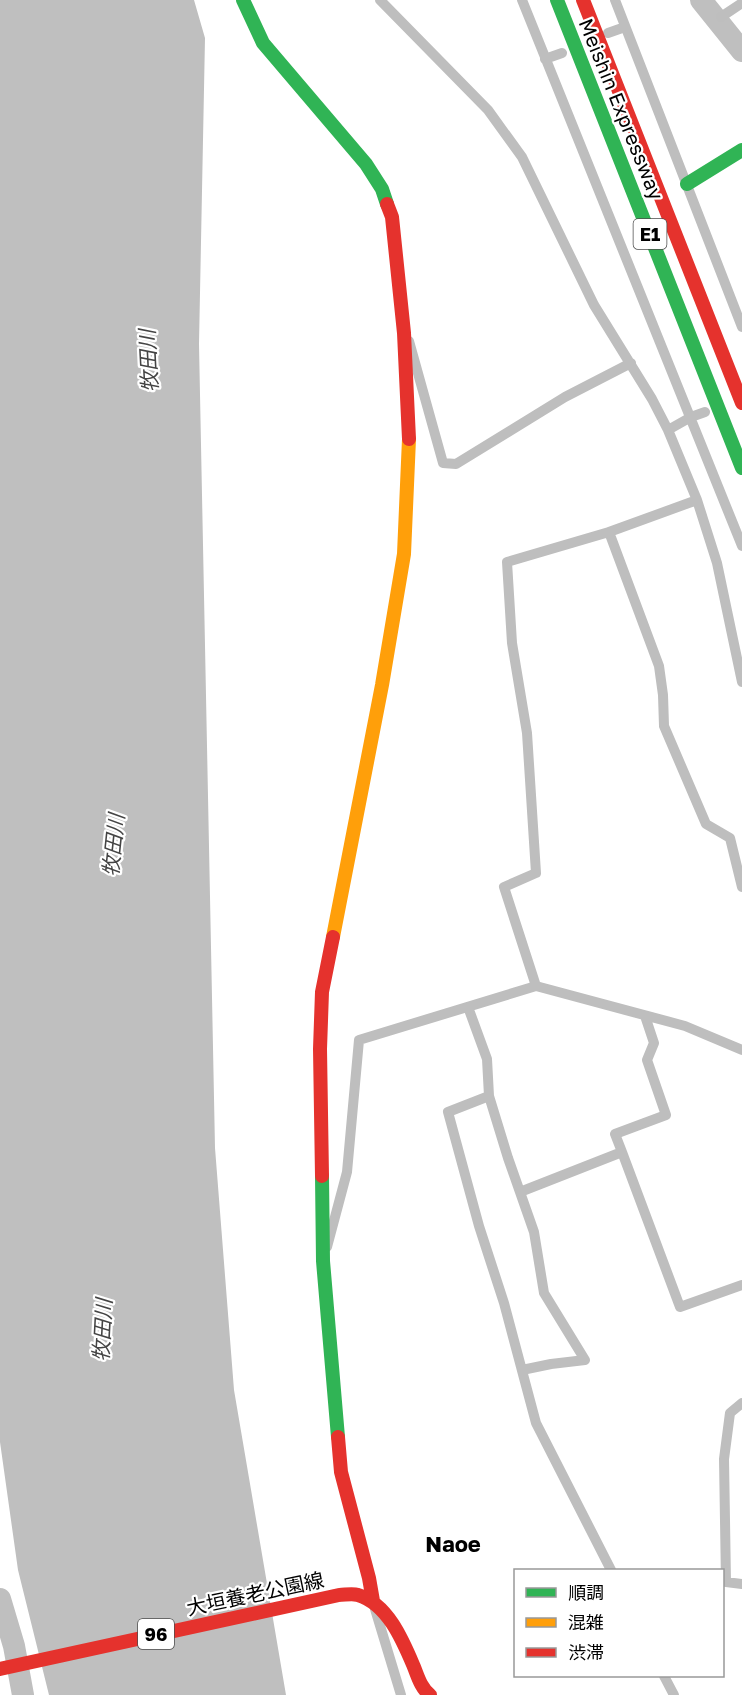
<svg xmlns="http://www.w3.org/2000/svg" width="742" height="1695" font-family="'Golos Text','Noto Sans JP',sans-serif">
  <style>
    .water { fill: #bfbfbf }
    .lines { fill: none; stroke-linecap: round; stroke-linejoin: round }
    .river { stroke: #bfbfbf; stroke-width: 22 }
    .street { stroke: #bebebe; stroke-width: 10 }
    .fast { stroke: #30b455; stroke-width: 14 }
    .slow { stroke: #ff9f0a; stroke-width: 14 }
    .jam { stroke: #e5322d; stroke-width: 14 }
    .labels { text-anchor: middle; dominant-baseline: central; stroke-width: 4.5; stroke-linejoin: round; paint-order: stroke }
    .shield { fill: #fff; stroke: #4c4c4c; stroke-width: 1.5 }
    .shield-label { font-size: 18px; font-weight: bold; fill: #000 }
    .street-label { font-size: 20px; fill: #000; stroke: #fff }
    .water-label { font-size: 21px; font-style: italic; fill: #444; stroke: #fff }
    .quarter-label { font-size: 22px; font-weight: bold; fill: #000; stroke: #fff }
  </style>
  <rect width="100%" height="100%" fill="#fff"/>
  <path class="water" d="M 0,0 L 194,0 L 205,38 L 199,344 L 215,1148 L 234,1390 L 286,1695 L 49,1695 L 18,1570 L 0,1442 Z"/>
  <g class="lines">
    <path class="river" d="M 701,0 L 742,51
      M 0,1599 L 14,1646 L 23,1695"/>
    <path class="street" d="M 380,0 L 488,110 L 522,157 L 594,305 L 652,399 L 668,430 L 697,500 L 717,563 L 742,682
      M 522,0 L 742,546
      M 615,0 L 742,327
      M 721,17 L 742,3
      M 608,33 L 625,27
      M 545,59 L 562,53
      M 409,341 L 443,463 L 456,464 L 565,397 L 631,363
      M 668,430 L 691,417 L 705,412
      M 609,532 L 659,666 L 663,695 L 664,726 L 706,824 L 730,838 L 742,887
      M 536,986 L 504,887 L 536,873 L 527,733 L 512,643 L 507,562 L 609,532 L 697,500
      M 468,1007 L 487,1059 L 489,1096 L 508,1158 L 534,1232 L 544,1293 L 585,1360 L 551,1364 L 522,1370
      M 645,1016 L 654,1043 L 647,1060 L 666,1115 L 615,1134 L 622,1152 L 680,1307 L 742,1285
      M 489,1096 L 448,1112 L 479,1226 L 504,1303 L 536,1423 L 611,1570
      M 520,1192 L 622,1152
      M 327,1247 L 347,1172 L 359,1040 L 536,986 L 685,1026 L 742,1050
      M 742,1403 L 730,1413 L 724,1459 L 726,1582 L 742,1584
      M 375,1609 L 401,1695
      M 664,1676 L 674,1695"/>
    <path class="fast" d="M 243,0 L 263,43 L 366,164 L 382,189 L 387,204
      M 557,0 L 742,468
      M 687,184 L 742,150
      M 322,1176 L 323,1261 L 338,1437"/>
    <path class="slow" d="M 333,937 L 382,685 L 404,554 L 409,439"/>
    <path class="jam" d="M 583,0 L 742,403
      M 387,204 L 392,217 L 404,333 L 409,439
      M 322,1176 L 320,1049 L 322,992 L 333,937
      M 338,1437 L 341,1472 L 369,1578 L 373,1601
      M 0,1669 L 339,1595 C 345,1595 352,1593 358,1595 C 388,1604 403,1641 414,1667 C 418,1677 421,1688 430,1695"/>
  </g>
  <g class="labels">
    <g class="shield">
      <rect x="633.5" y="219" width="33" height="30" rx="4.5"/>
      <rect x="138" y="1619" width="36" height="30" rx="4.5"/>
    </g>
    <g class="shield-label">
      <text x="650" y="234">E1</text>
      <text x="156" y="1634">96</text>
    </g>
    <g class="street-label">
      <text transform="translate(622 109) rotate(68)">Meishin Expressway</text>
      <text transform="translate(255 1593) rotate(-12)">大垣養老公園線</text>
    </g>
    <g class="water-label">
      <text transform="translate(148 361) rotate(-93)">牧田川</text>
      <text transform="translate(113 845) rotate(-84)">牧田川</text>
      <text transform="translate(102 1330) rotate(-87)">牧田川</text>
    </g>
    <g class="quarter-label">
      <text x="453" y="1543">Naoe</text>
    </g>
  </g>
  <rect x="514" y="1569" width="210" height="108" fill="#ffffff" stroke="#999999" stroke-width="1.5"/>
  <rect x="526" y="1588" width="30" height="9" fill="#30b455" stroke="#999999" stroke-width="1.5"/>
  <text x="568" y="1599" font-size="18" fill="#000000">順調</text>
  <rect x="526" y="1618" width="30" height="9" fill="#ff9f0a" stroke="#999999" stroke-width="1.5"/>
  <text x="568" y="1629" font-size="18" fill="#000000">混雑</text>
  <rect x="526" y="1648" width="30" height="9" fill="#e5322d" stroke="#999999" stroke-width="1.5"/>
  <text x="568" y="1659" font-size="18" fill="#000000">渋滞</text>
</svg>
